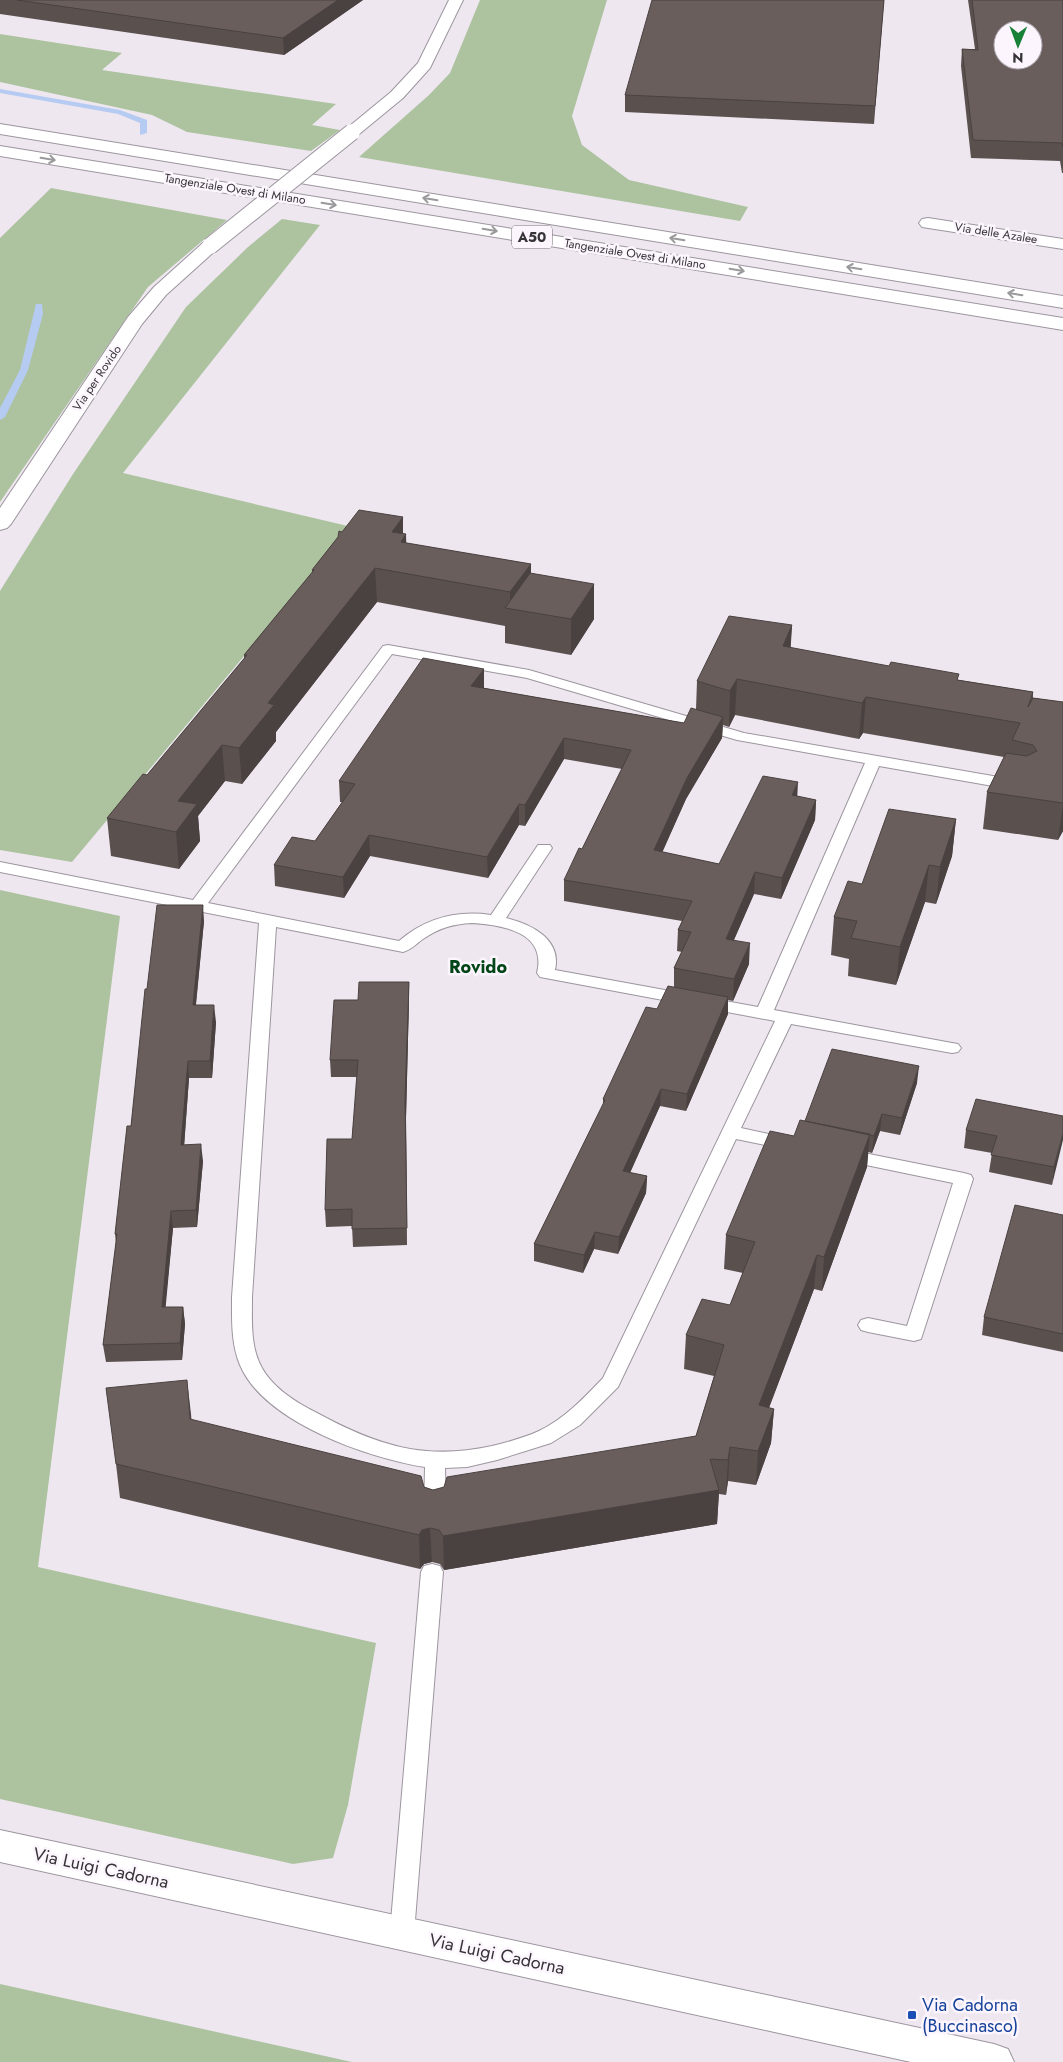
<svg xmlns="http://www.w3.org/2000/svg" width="1063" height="2062" font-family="Jost,sans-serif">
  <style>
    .green { fill: #adc3a0 }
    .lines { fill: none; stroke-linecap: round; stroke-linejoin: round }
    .stream { fill: #b6cbf2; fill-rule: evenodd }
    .lane-casing { stroke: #9c959e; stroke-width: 2 }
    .street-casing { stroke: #9c959e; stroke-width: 2 }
    .secondary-casing { stroke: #9c959e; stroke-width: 2 }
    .highway-casing { stroke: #9c959e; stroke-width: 2 }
    .lane { fill: #fff; fill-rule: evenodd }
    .street { fill: #fff; fill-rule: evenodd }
    .secondary { fill: #fff; fill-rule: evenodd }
    .highway { fill: #fff; fill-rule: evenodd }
    .secondary-bridge-casing { stroke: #9c959e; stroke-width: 18; stroke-linecap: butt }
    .secondary-bridge { stroke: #fff; stroke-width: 16 }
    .wall { fill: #5a514f }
    .shaded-wall { fill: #4a4240 }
    .building { fill: #695e5c; stroke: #4a4240; fill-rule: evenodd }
    .oneway { stroke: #9a999b }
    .transit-dot { fill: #1a4fb4; stroke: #fcf5fe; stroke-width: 2 }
    .labels { text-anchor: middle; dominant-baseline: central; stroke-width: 5; stroke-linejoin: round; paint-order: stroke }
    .far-street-label { font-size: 12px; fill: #363337; stroke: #fcf5fe }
    .shield { fill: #fcf5fe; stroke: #716d73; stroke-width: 1 }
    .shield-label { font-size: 14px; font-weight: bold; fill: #363337 }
    .quarter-label { font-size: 18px; font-weight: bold; fill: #004516; stroke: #fcf5fe }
    .near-street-label { font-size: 18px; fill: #363337; stroke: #fcf5fe }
    .near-transit-label { font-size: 18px; fill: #164399; stroke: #fcf5fe; text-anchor: start }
  </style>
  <rect width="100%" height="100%" fill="#eee7f0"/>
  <path class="green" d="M 480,0 L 607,0 L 572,116 L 582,145 L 629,180 L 748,207 L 740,221 L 359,157 L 429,95 L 450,73 Z
    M 0,34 L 122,53 L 102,70 L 336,104 L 312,125 L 340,130 L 311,151 L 187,132 L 152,115 L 0,82 Z
    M 51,188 L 227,220 L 148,287 L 0,502 L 0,238 Z
    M 282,219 L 320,225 L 123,473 L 352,527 L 72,862 L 0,850 L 0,591 L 73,474 L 186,307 L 248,247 Z
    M 0,890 L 120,916 L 38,1567 L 376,1643 L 348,1805 L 333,1858 L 293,1864 L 0,1799 Z
    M 0,1984 L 352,2062 L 0,2062 Z"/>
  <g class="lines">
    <path class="stream" d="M 0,89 L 120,110 L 147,120 L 147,133 L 140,135 L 140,123 L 118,114 L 0,93 Z
      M 36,304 L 42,304 L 43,314 L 28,370 L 5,417 L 0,420 L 0,408 L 20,370 Z"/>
    <g class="lane-casing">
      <path id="lane" d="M 388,645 L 529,670 L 744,733 L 1016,780 L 1021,782 L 1024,785 L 1021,788 L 1016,790 L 879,766 L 774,1010 L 952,1043 L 958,1044 L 961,1048 L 958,1052 L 952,1053 L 791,1024 L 741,1128 L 796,1140 L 798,1144 L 796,1148 L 789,1150 L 736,1139 L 618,1387 L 580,1425 L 551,1443 L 497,1460 L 467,1467 L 445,1468 L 446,1513 L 443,1519 L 435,1521 L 427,1519 L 424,1513 L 425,1467 C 368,1458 264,1422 240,1365 C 231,1344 232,1320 232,1297 L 259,923 L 0,872 L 0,862 L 193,900 L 383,646 ZM 392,654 L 527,678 L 737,740 L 865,763 L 758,1007 L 555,970 C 562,939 531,924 506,918 L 552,848 L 550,845 L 538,845 L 491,915 C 456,910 426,918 399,941 L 208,903 ZM 472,923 C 503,925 547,932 537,973 L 540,977 L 775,1021 L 603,1378 C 584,1398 564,1419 539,1431 C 524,1438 508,1442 492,1446 C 424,1461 376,1445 317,1413 C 297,1403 273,1388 262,1368 C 250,1347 252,1320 252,1297 L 276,927 L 403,952 C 411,950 416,944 423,939 C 439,928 453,924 472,923 Z
        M 844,1149 L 964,1173 L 971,1175 L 973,1179 L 921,1339 L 914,1341 L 868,1332 L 861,1330 L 858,1325 L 861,1320 L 868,1318 L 907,1326 L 953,1183 L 837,1159 L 835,1155 L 837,1151 Z
        M 432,1564 L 440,1566 L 443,1572 L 414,1933 L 411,1941 L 402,1944 L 393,1941 L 390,1933 L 421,1572 L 424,1566 Z"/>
    </g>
    <g class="street-casing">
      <path id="street" d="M 928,218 L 1063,239 L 1063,249 L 922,227 L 919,223 L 922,219 Z
        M 0,1830 L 994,2044 L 1008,2049 L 1014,2062 L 911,2062 L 0,1862 Z"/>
    </g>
    <g class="secondary-casing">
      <path id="secondary" d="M 449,0 L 463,0 L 430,68 L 403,98 L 358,135 L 346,135 L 344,132 L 346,129 L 391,92 L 418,63 Z
        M 210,241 L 216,242 L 219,246 L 216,250 L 166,295 L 142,324 L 11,524 L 7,528 L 0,530 L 0,508 L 128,317 L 154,287 L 204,242 Z"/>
    </g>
    <g class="highway-casing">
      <path id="highway" d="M 0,124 L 1063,296 L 1063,308 L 0,134 Z
        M 0,146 L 1063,318 L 1063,330 L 0,156 Z"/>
    </g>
    <use href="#lane" class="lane"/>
    <use href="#street" class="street"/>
    <use href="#secondary" class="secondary"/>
    <use href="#highway" class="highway"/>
    <g class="secondary-bridge-casing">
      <path id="secondary-bridge" d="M 210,246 L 352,132"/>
    </g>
    <use href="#secondary-bridge" class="secondary-bridge"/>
  </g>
  <path class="wall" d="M 0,0 L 363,0 L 284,55 L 0,14 Z
    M 884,0 L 874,124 L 625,112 L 625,95 Z
    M 968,0 L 1063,0 L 1063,173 L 1062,173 L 1060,161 L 971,158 L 961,66 L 962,49 L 975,49 Z
    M 403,517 L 403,534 L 406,534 L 406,543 L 531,564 L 531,573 L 594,619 L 571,655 L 505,643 L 505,626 L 377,602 L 276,732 L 276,741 L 242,784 L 225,781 L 198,816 L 200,841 L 179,869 L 111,856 L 107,818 L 147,775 L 244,659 L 244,655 L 312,573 L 312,570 L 342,532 Z
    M 792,625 L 790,648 L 959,680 L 1033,692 L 1033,698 L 1063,702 L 1063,831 L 1058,840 L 983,829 L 987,792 L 1004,757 L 863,733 L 859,739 L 735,715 L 729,727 L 723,725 L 722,738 L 686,799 L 662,852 L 719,864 L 797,796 L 816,800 L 815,820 L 781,899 L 754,894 L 734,940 L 749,964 L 733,1001 L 728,1000 L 728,1014 L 686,1111 L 660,1106 L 630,1173 L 647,1176 L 646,1193 L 618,1254 L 594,1249 L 583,1273 L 534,1261 L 534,1244 L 603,1105 L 603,1099 L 657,1009 L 674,987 L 674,968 L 682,952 L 677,951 L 678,930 L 682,921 L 564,901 L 564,880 L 582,849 L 622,769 L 564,759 L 525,826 L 519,825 L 488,878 L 370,856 L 344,898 L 275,886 L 274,865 L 315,841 L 342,802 L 340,802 L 339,781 L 484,669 L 484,688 L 684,723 L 696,709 L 697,681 Z
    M 956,819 L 952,856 L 936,904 L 925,902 L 896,985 L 848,976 L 849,959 L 831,955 L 834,917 L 862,884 Z
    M 204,921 L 196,1005 L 216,1022 L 212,1078 L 189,1078 L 184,1145 L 203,1161 L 197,1227 L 173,1228 L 165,1307 L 183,1307 L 185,1324 L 182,1360 L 106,1362 L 103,1345 L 116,1243 L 115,1234 L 131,1126 L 147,989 Z
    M 409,982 L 409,999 L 406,1118 L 407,1245 L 353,1247 L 352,1226 L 326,1227 L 325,1210 L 352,1139 L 357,1077 L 331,1077 L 330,1060 L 358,1000 Z
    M 917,1083 L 900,1135 L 880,1131 L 872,1153 L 868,1152 L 867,1167 L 822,1291 L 814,1289 L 769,1408 L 774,1409 L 771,1443 L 756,1485 L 728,1481 L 726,1495 L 719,1494 L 717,1524 L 444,1570 L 440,1564 L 432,1562 L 424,1564 L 420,1569 L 120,1498 L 116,1464 L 191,1420 L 433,1490 L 696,1436 L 714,1376 L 684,1369 L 686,1335 L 730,1305 L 743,1273 L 724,1269 L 726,1235 L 805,1121 Z
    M 1063,1116 L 1052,1185 L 989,1172 L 992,1153 L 964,1148 L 966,1130 Z
    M 1063,1215 L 1063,1352 L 982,1335 L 984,1317 Z"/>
  <path class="shaded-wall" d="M 338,0 L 363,0 L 284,55 L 283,38 Z
    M 403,517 L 403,538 L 406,534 L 407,568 L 392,532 Z
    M 531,564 L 531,599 L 510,609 L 510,592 Z
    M 375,568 L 377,602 L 276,732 L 276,741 L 242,784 L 239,748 L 268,703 Z
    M 594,584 L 594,619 L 571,655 L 571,619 Z
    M 792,625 L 790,660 L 783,646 Z
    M 484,669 L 484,689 L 471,686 Z
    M 737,679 L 735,715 L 729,727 L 730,691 Z
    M 866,697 L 863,733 L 859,739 L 862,703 Z
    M 723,717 L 722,738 L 686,799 L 654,871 L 654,850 L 687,778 Z
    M 564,738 L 564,759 L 525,826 L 525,805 Z
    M 222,745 L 225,781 L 198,816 L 200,841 L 179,869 L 176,832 L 178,801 Z
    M 798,782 L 797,802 L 792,795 Z
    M 816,800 L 815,820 L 781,899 L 782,878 Z
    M 1063,803 L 1063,831 L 1058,840 Z
    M 519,804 L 519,825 L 488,878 L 487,857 Z
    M 956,819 L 952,856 L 936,904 L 940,867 Z
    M 369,835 L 370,856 L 344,898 L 343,877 Z
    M 929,865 L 925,902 L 896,985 L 900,947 Z
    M 755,872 L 754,894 L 725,960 L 726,939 Z
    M 203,905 L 204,921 L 194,1022 L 193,1005 Z
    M 750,943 L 749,964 L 733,1001 L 734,979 Z
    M 409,982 L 409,999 L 406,1118 L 407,1245 L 405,1101 Z
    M 728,997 L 728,1014 L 686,1111 L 687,1094 Z
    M 214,1005 L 216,1022 L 212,1078 L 210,1061 Z
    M 188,1061 L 189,1078 L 183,1162 L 181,1145 Z
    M 919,1066 L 917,1083 L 900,1135 L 902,1118 Z
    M 661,1089 L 660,1106 L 623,1188 L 623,1171 Z
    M 882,1114 L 880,1131 L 872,1153 L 874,1136 Z
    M 1063,1133 L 1063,1140 L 1052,1185 L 1054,1167 Z
    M 870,1134 L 867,1167 L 822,1291 L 824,1257 Z
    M 201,1144 L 203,1161 L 197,1227 L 196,1210 Z
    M 647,1176 L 646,1193 L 618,1254 L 619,1237 Z
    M 171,1211 L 173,1228 L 164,1325 L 162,1307 Z
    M 595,1232 L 594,1249 L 583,1273 L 584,1255 Z
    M 817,1255 L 814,1289 L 757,1439 L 759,1405 Z
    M 183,1307 L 185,1324 L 182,1360 L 180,1343 Z
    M 187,1380 L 191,1414 L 194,1453 L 190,1419 Z
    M 774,1409 L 771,1443 L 756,1485 L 758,1451 Z
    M 730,1447 L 728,1481 L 726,1495 L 728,1460 Z
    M 719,1490 L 717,1524 L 444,1570 L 443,1536 Z
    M 430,1528 L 432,1562 L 424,1564 L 420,1569 L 419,1535 L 422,1530 Z"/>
  <path class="building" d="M 17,0 L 338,0 L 283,38 Z
    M 652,0 L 884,0 L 875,106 L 625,95 Z
    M 972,0 L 1063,0 L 1063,147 L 1062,143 L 973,140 L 962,49 L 978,50 ZM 1003,30 L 1033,30 L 1033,60 L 1003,60 Z
    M 359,510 L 403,517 L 392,532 L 406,534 L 401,542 L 531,564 L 510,592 L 375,568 L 268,703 L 274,705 L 239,748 L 222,745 L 178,801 L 197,804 L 176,832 L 107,818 L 143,774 L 147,775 L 247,655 L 244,655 L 314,570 L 312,570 L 338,537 L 339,531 L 342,532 Z
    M 530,573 L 594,584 L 571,619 L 505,608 Z
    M 729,616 L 792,625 L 783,646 L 889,666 L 891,662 L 959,674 L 957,680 L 1033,692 L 1028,707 L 1033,698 L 1063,702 L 1063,803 L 987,792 L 1006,753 L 1027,756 L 1037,751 L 1033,745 L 1012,740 L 1020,723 L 866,697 L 862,703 L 737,679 L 730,691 L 697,681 Z
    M 423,658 L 484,669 L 471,686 L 684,723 L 691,708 L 723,717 L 687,778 L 654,850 L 719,864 L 763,776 L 798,782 L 792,795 L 816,800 L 782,878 L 755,872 L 726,939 L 750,943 L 734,979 L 674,968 L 691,932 L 678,930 L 692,901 L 564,880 L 579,848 L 582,849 L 631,750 L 564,738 L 525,805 L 519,804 L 487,857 L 369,835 L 343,877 L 274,865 L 292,837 L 315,841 L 355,784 L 339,781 Z
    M 889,809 L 956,819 L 940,867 L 929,865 L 900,947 L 851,938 L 857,921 L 834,917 L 848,881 L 862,884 Z
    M 157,905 L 203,905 L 193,1005 L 214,1005 L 210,1061 L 188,1061 L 181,1145 L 201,1144 L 196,1210 L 171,1211 L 162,1307 L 183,1307 L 180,1343 L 103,1345 L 117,1234 L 115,1234 L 127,1126 L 131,1126 L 145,989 L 147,989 Z
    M 359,982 L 409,982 L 405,1101 L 407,1228 L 352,1229 L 352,1209 L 325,1210 L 327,1139 L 352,1139 L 358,1060 L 330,1060 L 334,1000 L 358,1000 Z
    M 668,986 L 728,997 L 687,1094 L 661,1089 L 623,1171 L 647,1176 L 619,1237 L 595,1232 L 584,1255 L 534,1244 L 605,1100 L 603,1099 L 646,1007 L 657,1009 Z
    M 832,1049 L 919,1066 L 902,1118 L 882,1114 L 874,1136 L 805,1121 Z
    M 976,1099 L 1063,1116 L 1063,1133 L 1054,1167 L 991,1155 L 997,1136 L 966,1130 Z
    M 800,1120 L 870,1134 L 824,1257 L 817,1255 L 759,1405 L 774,1409 L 758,1451 L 730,1447 L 728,1460 L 710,1459 L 719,1490 L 443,1536 L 439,1530 L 430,1528 L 422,1530 L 419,1535 L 116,1464 L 106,1388 L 187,1380 L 190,1419 L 421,1476 L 424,1487 L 433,1490 L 444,1487 L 447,1477 L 696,1436 L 724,1345 L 686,1335 L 702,1299 L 730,1305 L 755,1242 L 726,1235 L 770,1131 L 794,1136 Z
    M 1015,1205 L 1063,1215 L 1063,1334 L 984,1317 Z"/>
  <defs><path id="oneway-shaft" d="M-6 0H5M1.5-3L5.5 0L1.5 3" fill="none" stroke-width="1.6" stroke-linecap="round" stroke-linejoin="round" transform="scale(1.25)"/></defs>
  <g class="oneway">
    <use href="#oneway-shaft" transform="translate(48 159) rotate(9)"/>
    <use href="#oneway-shaft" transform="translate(430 199) rotate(-171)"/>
    <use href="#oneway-shaft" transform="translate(329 204) rotate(9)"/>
    <use href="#oneway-shaft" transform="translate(490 230) rotate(9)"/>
    <use href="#oneway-shaft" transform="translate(677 239) rotate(-171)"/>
    <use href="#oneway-shaft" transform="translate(854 268) rotate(-171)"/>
    <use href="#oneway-shaft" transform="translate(737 270) rotate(9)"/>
    <use href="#oneway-shaft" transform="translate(1015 294) rotate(-171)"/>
  </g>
  <rect class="transit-dot" x="907" y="2010" width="10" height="10" rx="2.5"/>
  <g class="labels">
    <g class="far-street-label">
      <text transform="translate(235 189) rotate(9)">Tangenziale Ovest di Milano</text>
      <text transform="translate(996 233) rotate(9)">Via delle Azalee</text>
      <text transform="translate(635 254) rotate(9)">Tangenziale Ovest di Milano</text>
      <text transform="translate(97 378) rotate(-56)">Via per Rovido</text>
    </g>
    <rect class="shield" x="512" y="225.5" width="40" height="23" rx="4"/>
    <g class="shield-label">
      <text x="532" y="237">A50</text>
    </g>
    <g class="quarter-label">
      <text x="478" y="967">Rovido</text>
    </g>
    <g class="near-street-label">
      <text transform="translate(101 1868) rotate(12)">Via Luigi Cadorna</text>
      <text transform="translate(497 1954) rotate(12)">Via Luigi Cadorna</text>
    </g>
    <g class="near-transit-label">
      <text x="922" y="2005">Via Cadorna<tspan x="922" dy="21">(Buccinasco)</tspan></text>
    </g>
  </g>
  <g transform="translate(1018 45) rotate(181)"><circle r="24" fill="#fcf5fe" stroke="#ada7ae"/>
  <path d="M0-4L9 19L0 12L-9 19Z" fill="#178237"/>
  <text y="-8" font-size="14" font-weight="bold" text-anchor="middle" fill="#363337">N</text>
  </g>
</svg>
